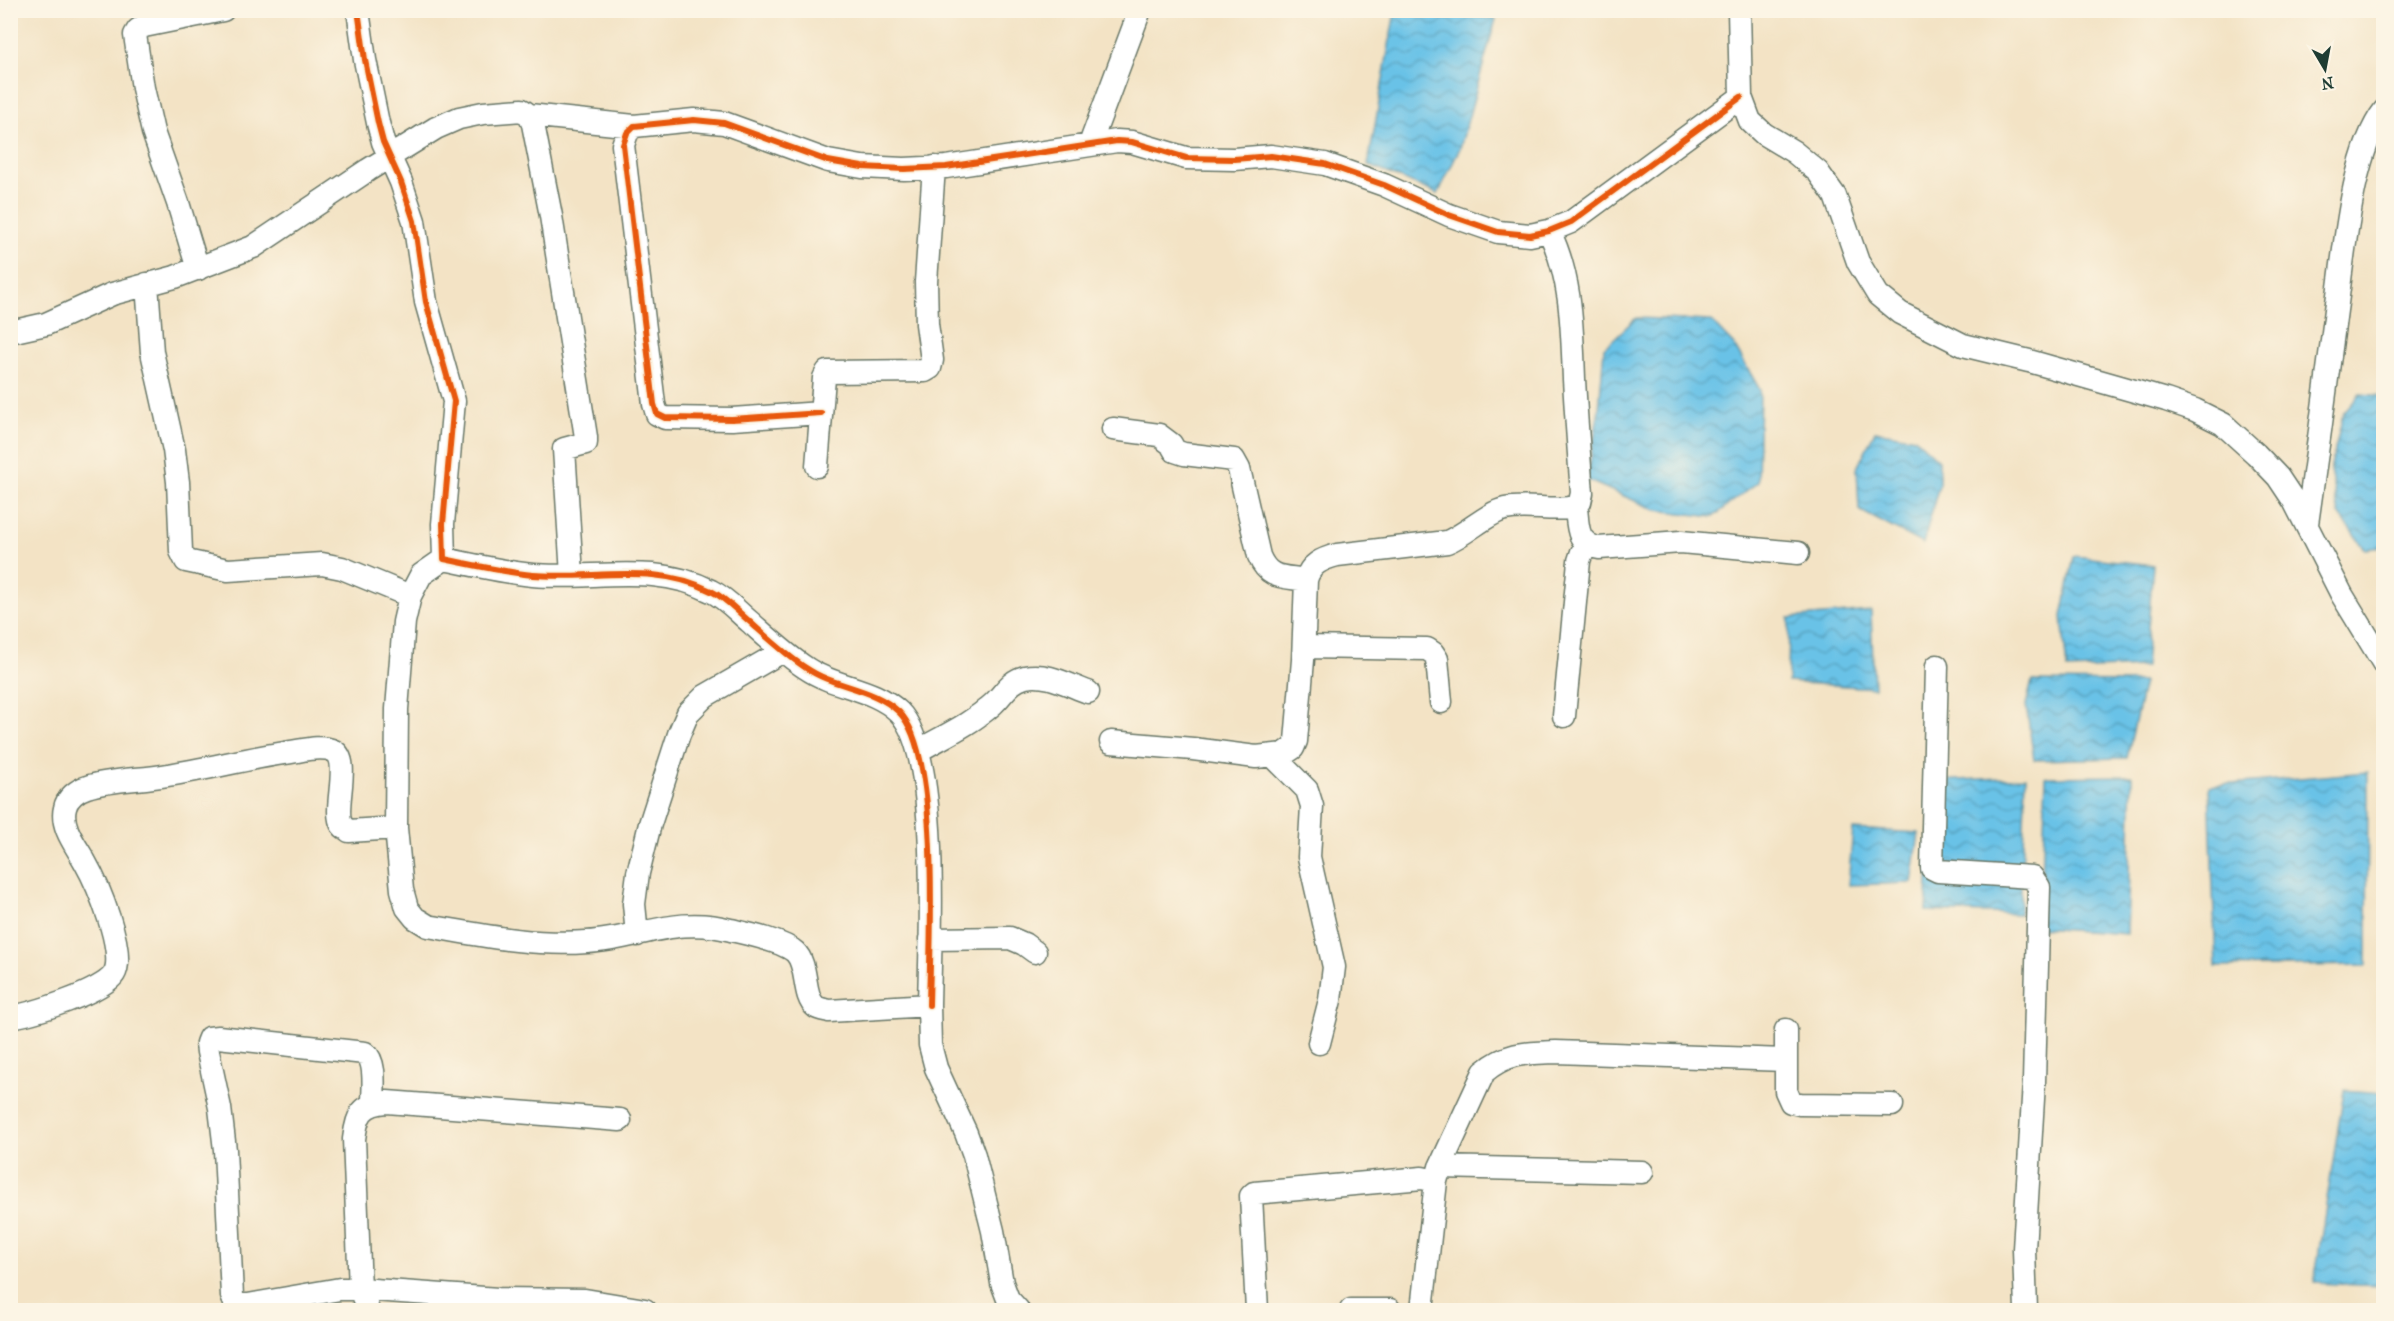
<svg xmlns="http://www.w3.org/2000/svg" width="2394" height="1321" font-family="'IM FELL French Canon',serif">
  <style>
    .water { fill: url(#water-waves); stroke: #44808e; stroke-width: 1.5 }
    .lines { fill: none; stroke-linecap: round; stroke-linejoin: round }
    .street-casing { stroke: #697767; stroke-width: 25 }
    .street { stroke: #fff; stroke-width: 22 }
    .cycleway-casing { stroke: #fcf5e5; stroke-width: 10 }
    .cycleway { stroke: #e8590c; stroke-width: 6 }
  </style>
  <defs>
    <pattern id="water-waves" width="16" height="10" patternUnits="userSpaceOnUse" patternTransform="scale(1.5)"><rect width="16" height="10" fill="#69c2e7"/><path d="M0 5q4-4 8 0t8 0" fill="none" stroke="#569fbc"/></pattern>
  </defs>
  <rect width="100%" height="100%" fill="#fcf5e5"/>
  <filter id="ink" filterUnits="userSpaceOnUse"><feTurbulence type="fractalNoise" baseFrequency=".0167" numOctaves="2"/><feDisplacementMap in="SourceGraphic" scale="12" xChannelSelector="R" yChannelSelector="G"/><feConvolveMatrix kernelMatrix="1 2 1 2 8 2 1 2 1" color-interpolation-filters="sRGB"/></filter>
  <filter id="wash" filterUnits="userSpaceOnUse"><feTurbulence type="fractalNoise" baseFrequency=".008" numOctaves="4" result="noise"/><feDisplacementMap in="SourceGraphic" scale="24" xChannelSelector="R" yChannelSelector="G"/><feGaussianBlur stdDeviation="1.35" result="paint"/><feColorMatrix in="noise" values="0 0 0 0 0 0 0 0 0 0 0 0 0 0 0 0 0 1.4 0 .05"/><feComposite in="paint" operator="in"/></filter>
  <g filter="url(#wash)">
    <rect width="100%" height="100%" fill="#f3e3c5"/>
    <path class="water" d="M 1395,11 L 1423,11 L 1496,19 L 1460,148 L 1438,194 L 1368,165 Z
      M 1636,318 L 1711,321 L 1734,345 L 1760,390 L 1758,482 L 1713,517 L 1656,510 L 1587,480 L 1599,409 L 1604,348 Z
      M 2360,394 L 2384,396 L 2383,547 L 2365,549 L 2339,514 L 2330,471 L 2343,414 Z
      M 1875,431 L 1915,438 L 1939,460 L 1939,485 L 1923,544 L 1859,510 L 1857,468 Z
      M 2074,556 L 2153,565 L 2145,667 L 2067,670 L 2062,616 Z
      M 1871,611 L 1874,688 L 1788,682 L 1789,618 Z
      M 2032,681 L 2144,682 L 2127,758 L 2034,760 L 2026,705 Z
      M 2368,772 L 2367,965 L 2216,967 L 2209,786 Z
      M 2132,776 L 2127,934 L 2040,928 L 2046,777 Z
      M 2026,777 L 2020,914 L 1926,911 L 1935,781 Z
      M 1853,829 L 1919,833 L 1912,883 L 1848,885 Z
      M 2344,1090 L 2383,1093 L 2383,1286 L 2314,1283 Z"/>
  </g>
  <g filter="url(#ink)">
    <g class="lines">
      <g class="street-casing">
        <path id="street" d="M 358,10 L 365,60 L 378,123 L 383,142 L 401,182 L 414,221 L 426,302 L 454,401 L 443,524 L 444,559 C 473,565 503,572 533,575 C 594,580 654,562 711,591 C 726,598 738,612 750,622 C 768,638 786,655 806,668 C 835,688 873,687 899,712 C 941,753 930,944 929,1005
          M 1739,10 L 1741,97 L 1750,121 L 1764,134 L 1794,152 L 1818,172 L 1835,196 L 1858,262 L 1878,295 L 1900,313 L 1963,345 L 2029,361 L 2166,400 L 2195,410 L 2223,424 L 2256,454 L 2278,477 L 2294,501 L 2342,595 L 2384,664
          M 529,115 L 634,126
          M 1090,144 L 1140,10
          M 198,269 L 178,203 L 153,132 L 143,88 L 135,35 L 138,30 L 144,26 L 223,10
          M 147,284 L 152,352 L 174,450 L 178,482 L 181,551 L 186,561 L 228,570 L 322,564 L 342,568 L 410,596
          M 10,332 L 46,324 L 112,294 L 175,277 L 253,247 L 368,170 L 436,128 L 459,118 L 483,113 L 522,110 L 529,115 L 533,124 L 551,216 L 586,437 L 586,443 L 564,449 L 572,575
          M 821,413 L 732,419 L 665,418 L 657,414 L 654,404 L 623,145 L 627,133 L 634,126 L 694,120 L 724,123 L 828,161 L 862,167 L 904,169 L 946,167 L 1117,141 L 1132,142 L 1186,158 L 1234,159 L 1271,156 L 1325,164 L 1384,185 L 1449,215 L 1498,232 L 1530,235 L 1549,231 L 1571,222 L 1741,97
          M 1113,429 L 1159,435 L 1171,444 L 1175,451 L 1184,454 L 1234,460 L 1239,469 L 1259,556 C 1269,580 1283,576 1306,580
          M 817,466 L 824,378 L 827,372 L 925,371 L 930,368 L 932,360 L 927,324 L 926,282 L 934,167
          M 1576,507 C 1578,526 1576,544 1599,548 L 1681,542 L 1798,553
          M 2307,524 C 2317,453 2327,381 2336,310 C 2344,257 2351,153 2384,111
          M 444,559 L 421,575 L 410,596 L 404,622 L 397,709 L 396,828 L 402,890 L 407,908 L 415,918 L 428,926 C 481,935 532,946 587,942 C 640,939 676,915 731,930 C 748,934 783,941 795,952 C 809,965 802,997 816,1007 C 819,1009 825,1010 829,1011 L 929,1005 L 930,1045 L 936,1068 L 966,1133 L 974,1155 L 993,1231 L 1002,1283 L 1008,1299 L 1018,1310
          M 1304,647 L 1427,649 L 1433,653 L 1437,659 L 1441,702
          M 1937,666 L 1932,868 L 1938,871 L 2032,877 L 2039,887 L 2034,1082 L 2024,1249 L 2026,1310
          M 1564,716 L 1579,561 L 1582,552 L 1589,547
          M 1111,742 L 1193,749 L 1256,757 L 1284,754 L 1293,748 L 1296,741 L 1303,660 L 1306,580 C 1310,564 1322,559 1337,555 L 1447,542 C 1467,534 1487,513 1505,509 C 1528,504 1553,512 1576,507 L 1580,502 L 1582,493 C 1579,455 1576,417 1574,379 C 1572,328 1572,278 1549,231
          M 918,751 C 944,736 971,724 993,704 C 1004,694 1009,681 1025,677 C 1047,672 1068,685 1088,692
          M 1273,756 L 1307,790 L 1312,806 L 1309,857 L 1334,967 L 1330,1000 L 1319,1043
          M 637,935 L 634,904 L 638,873 L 650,824 L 679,734 L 688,713 L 705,696 L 783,651
          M 930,939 L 1010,938 L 1024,944 L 1035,952
          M 10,1017 C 32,1014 103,992 114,974 C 127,953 97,883 85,862 C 77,847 60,827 65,808 C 67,798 77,790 87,787 C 112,779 141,780 168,775 C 207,769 245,759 284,753 C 298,752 320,744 334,751 C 352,761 332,810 342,825 C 344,828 347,829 349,831 L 396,828
          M 1786,1030 L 1786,1091 L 1791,1102 L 1800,1104 L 1892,1105
          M 373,1103 C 373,1089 377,1062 365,1053 L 218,1037 L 209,1038 L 207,1043 L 208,1052 L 220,1108 L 225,1150 L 232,1296 L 235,1303 L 239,1305 L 248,1305 L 340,1289 L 360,1289 L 354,1139 C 357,1115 361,1104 387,1102 L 620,1120
          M 1440,1167 L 1642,1172
          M 1436,1181 L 1440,1167 L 1484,1072 C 1508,1052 1526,1053 1556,1052 L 1785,1060
          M 368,1310 L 360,1289 L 498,1299 L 585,1300 L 645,1310
          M 1257,1310 L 1251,1196 L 1254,1193 L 1422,1178 L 1436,1181 L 1422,1310
          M 1351,1310 L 1390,1310"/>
      </g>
      <use href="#street" class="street"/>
      <g class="cycleway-casing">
        <path id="cycleway" d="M 358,10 L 365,60 L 378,123 L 383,142 L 401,182 L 414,221 L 426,302 L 454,401 L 443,524 L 444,559 C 473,565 503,572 533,575 C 594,580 654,562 711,591 C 726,598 738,612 750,622 C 768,638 786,655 806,668 C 835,688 873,687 899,712 C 941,753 930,944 929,1005
          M 821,413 L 732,419 L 665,418 L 657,414 L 654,404 L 623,145 L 627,133 L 634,126 L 694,120 L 724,123 L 828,161 L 862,167 L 904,169 L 946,167 L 1117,141 L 1132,142 L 1186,158 L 1234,159 L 1271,156 L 1325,164 L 1384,185 L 1449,215 L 1498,232 L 1530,235 L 1549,231 L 1571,222 L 1741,97"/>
      </g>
      <use href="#cycleway" class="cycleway"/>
    </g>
  </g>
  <rect width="2394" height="1321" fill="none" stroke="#fcf5e5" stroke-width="36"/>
  <g transform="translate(2325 69) rotate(170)" stroke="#fcf5e5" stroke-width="4.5" paint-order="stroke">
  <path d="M0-4.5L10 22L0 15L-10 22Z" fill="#1f3d34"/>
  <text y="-9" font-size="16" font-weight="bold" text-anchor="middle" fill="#1f3d34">N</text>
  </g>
</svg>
